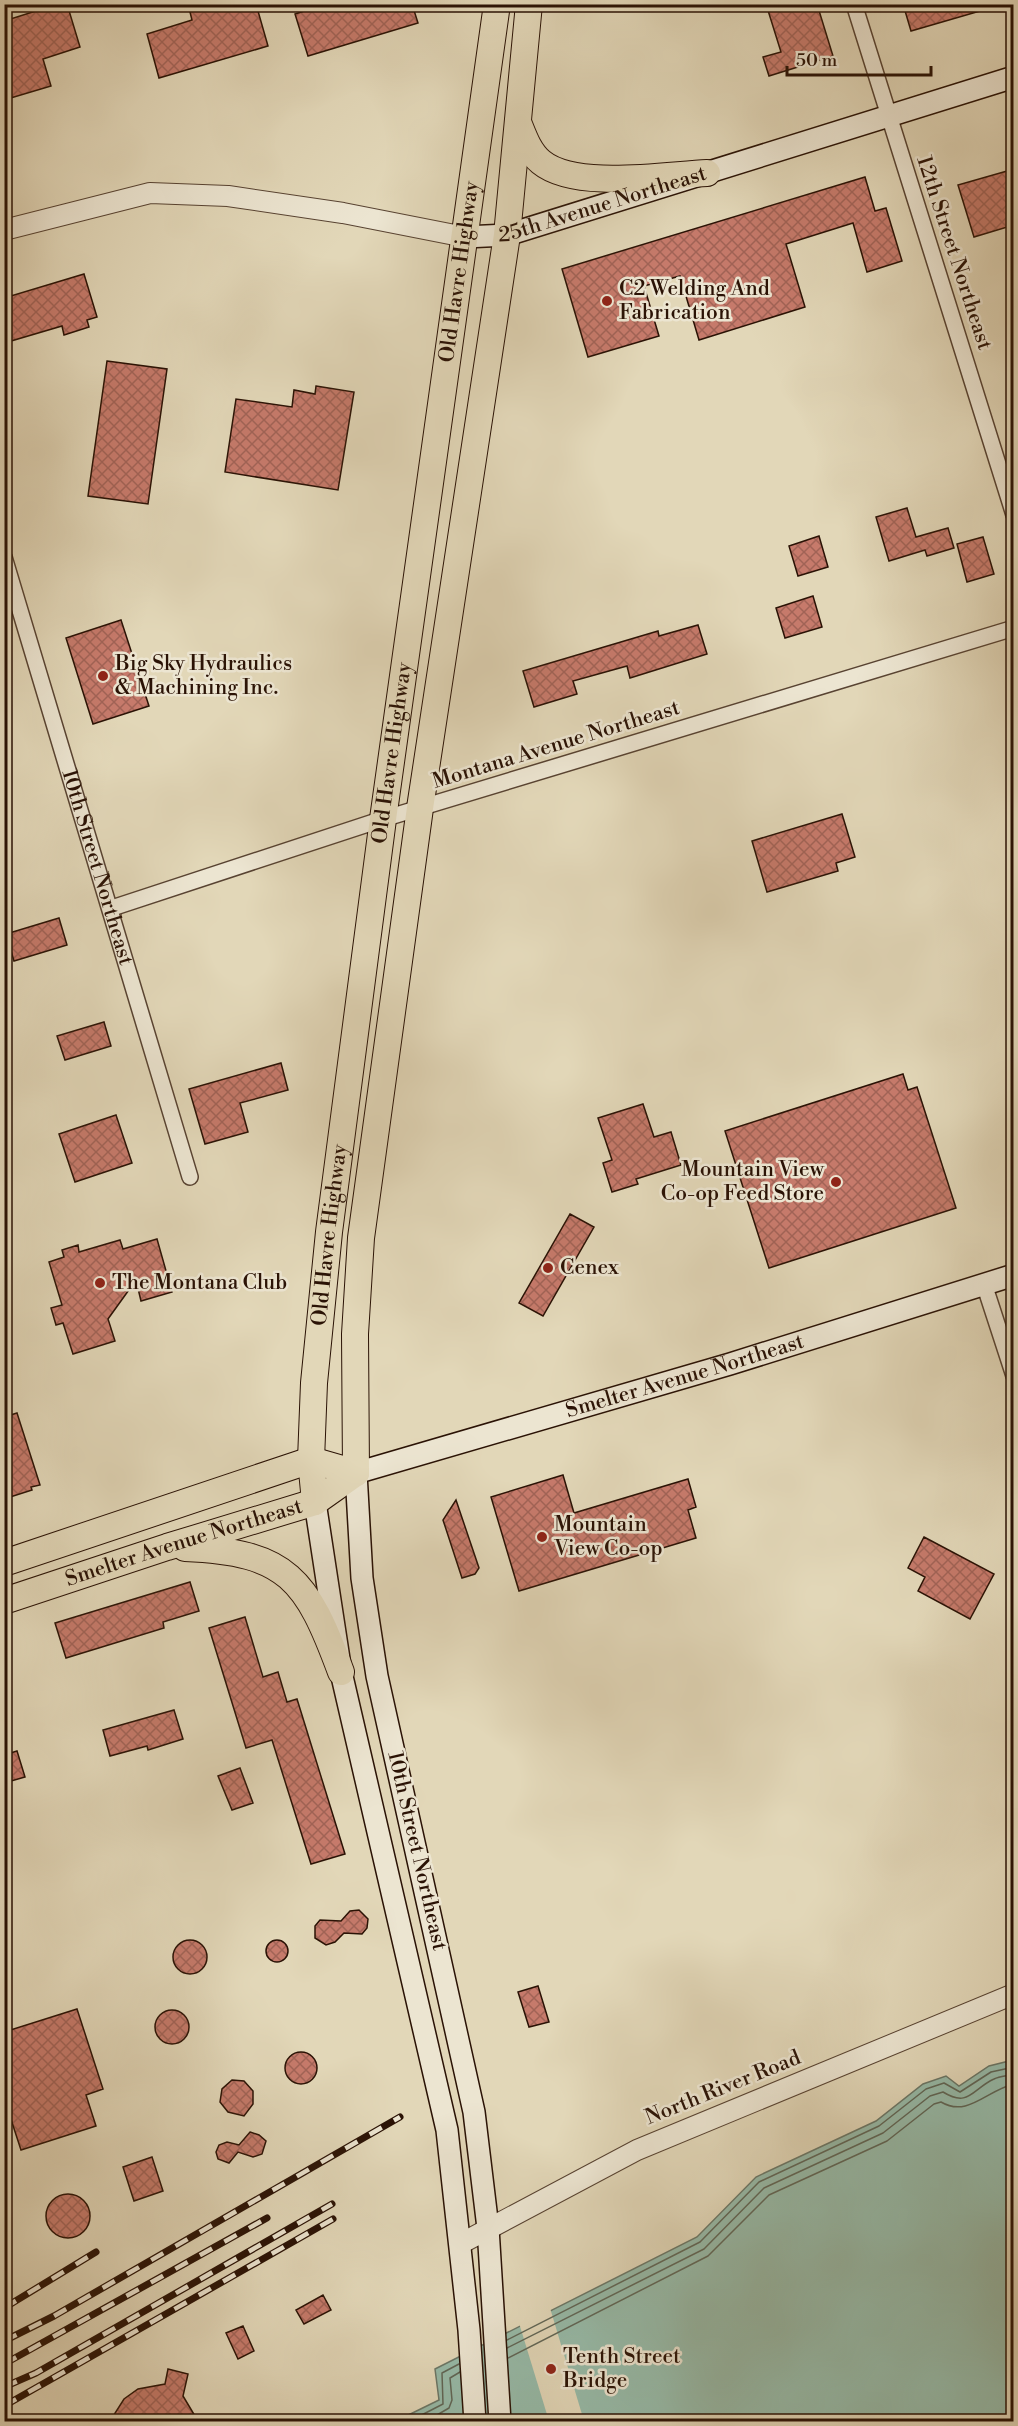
<svg xmlns="http://www.w3.org/2000/svg" width="1018" height="2426" font-family="'Libre Bodoni',serif">
  <style>
    .water { fill: #96baa8; stroke: #6b7767; stroke-width: 1.5 }
    .pier { fill: #e2d7b8 }
    .lines { fill: none; stroke-linecap: round; stroke-linejoin: round }
    .shore { stroke: #606656; stroke-width: 1.5 }
    .building { fill: url(#building-cross-hatch); stroke: #2a1205; stroke-width: 1.5 }
    .minor-casing { stroke: #584332; stroke-width: 18 }
    .tertiary-casing { stroke: #584332; stroke-width: 22 }
    .secondary-casing { stroke: #2a1205; stroke-width: 24 }
    .trunk-casing { stroke: #2a1205; stroke-width: 28 }
    .minor { stroke: #ece5d1; stroke-width: 15 }
    .tertiary { stroke: #ece5d1; stroke-width: 20 }
    .secondary { stroke: #ece5d1; stroke-width: 21 }
    .trunk { stroke: #e2d7b8; stroke-width: 26 }
    .rail-casing { stroke: #2a1205; stroke-width: 7 }
    .rail { stroke: #ece5d1; stroke-width: 4.5; stroke-dasharray: 14; stroke-linecap: butt }
    .poi-dot { fill: #8f2418; stroke: #ece5d1; stroke-width: 2 }
    .labels { text-anchor: middle; dominant-baseline: central; stroke-width: 5; stroke-linejoin: round; paint-order: stroke }
    .street-label { font-size: 21px; fill: #2a1205; stroke: #ece5d1 }
    .poi-label { font-size: 21px; fill: #2a1205; stroke: #ece5d1; text-anchor: start }
  </style>
  <defs>
    <pattern id="building-cross-hatch" width="8" height="8" patternUnits="userSpaceOnUse" patternTransform="scale(1.5)"><rect width="8" height="8" fill="#c67a6b"/><path d="M0 0l8 8M0 8l8-8" fill="none" stroke="#a16356"/></pattern>
  </defs>
  <rect width="100%" height="100%" fill="#e2d7b8"/>
  <filter id="stains"><feTurbulence type="fractalNoise" baseFrequency=".00333" numOctaves="4"/><feColorMatrix values="0 0 0 0 .2 0 0 0 0 .09 0 0 0 0 .02 0 0 0 .5 -.17"/></filter>
  <radialGradient id="worn" r=".72"><stop offset=".6" stop-color="#630" stop-opacity="0"/><stop offset="1" stop-color="#630" stop-opacity=".3"/></radialGradient>
  <path class="water" d="M 1013,2060 L 1013,2421 L 394,2422 L 439,2400 L 435,2369 L 697,2237 L 756,2177 L 876,2121 L 923,2084 L 946,2076 L 959,2086 L 989,2066 Z"/>
  <path class="pier" d="M 550,2308 L 584,2421 L 549,2421 L 519,2323 Z"/>
  <g class="lines">
    <path class="shore" d="M 507,2340 L 700,2242 L 759,2182 L 879,2126 L 926,2089 L 944,2083 L 960,2092 L 991,2072 L 1014,2067
      M 507,2348 L 704,2249 L 764,2188 L 883,2133 L 930,2096 L 943,2092 C 969,2108 972,2089 994,2079 C 1000,2076 1007,2076 1014,2074
      M 508,2358 L 708,2256 L 769,2195 L 887,2141 L 934,2104 L 941,2102 C 968,2118 987,2090 1014,2084
      M 408,2422 L 443,2404 L 442,2373 L 459,2364
      M 425,2422 L 449,2408 L 452,2400 L 450,2378 L 460,2372"/>
  </g>
  <path class="building" d="M 58,4 L 67,4 L 80,47 L 43,59 L 51,86 L 4,100 L 4,21 Z
    M 188,4 L 256,4 L 268,46 L 159,78 L 147,34 L 192,20 Z
    M 326,4 L 412,4 L 418,23 L 308,56 L 295,14 Z
    M 766,4 L 817,4 L 833,56 L 769,76 L 763,57 L 781,52 Z
    M 903,4 L 986,4 L 987,9 L 911,31 Z
    M 1014,169 L 1014,225 L 974,237 L 958,185 Z
    M 865,177 L 875,211 L 886,208 L 902,261 L 867,272 L 853,223 L 786,244 L 805,307 L 699,340 L 680,276 L 644,286 L 659,336 L 588,357 L 562,269 Z
    M 84,274 L 97,317 L 87,320 L 89,327 L 64,335 L 62,326 L 11,341 L 4,320 L 4,298 Z
    M 107,361 L 167,369 L 148,504 L 88,496 Z
    M 316,386 L 354,392 L 338,490 L 225,472 L 236,399 L 292,407 L 294,390 L 315,394 Z
    M 907,508 L 916,537 L 948,528 L 954,548 L 927,556 L 925,550 L 889,561 L 876,517 Z
    M 819,536 L 828,567 L 798,576 L 789,546 Z
    M 983,537 L 994,574 L 967,582 L 957,544 Z
    M 813,596 L 822,627 L 785,638 L 776,608 Z
    M 121,620 L 149,706 L 93,724 L 66,638 Z
    M 698,625 L 707,654 L 630,678 L 627,666 L 573,681 L 577,694 L 534,707 L 523,671 L 658,631 L 659,636 Z
    M 842,814 L 855,857 L 836,863 L 838,871 L 767,892 L 752,841 Z
    M 59,918 L 67,945 L 14,961 L 6,934 Z
    M 104,1022 L 111,1046 L 65,1060 L 57,1036 Z
    M 281,1063 L 288,1090 L 240,1103 L 248,1132 L 205,1144 L 189,1089 Z
    M 903,1074 L 908,1090 L 917,1087 L 956,1208 L 769,1268 L 725,1131 Z
    M 643,1104 L 654,1137 L 671,1132 L 681,1165 L 636,1179 L 638,1184 L 612,1192 L 603,1163 L 612,1160 L 598,1118 Z
    M 116,1115 L 132,1163 L 75,1182 L 59,1134 Z
    M 570,1214 L 594,1227 L 543,1316 L 519,1303 Z
    M 157,1239 L 172,1292 L 141,1301 L 136,1280 L 108,1319 L 115,1341 L 73,1354 L 63,1323 L 56,1325 L 51,1308 L 62,1305 L 49,1262 L 64,1257 L 62,1250 L 78,1245 L 79,1252 L 120,1240 L 123,1249 Z
    M 17,1413 L 40,1485 L 31,1487 L 32,1490 L 4,1499 L 4,1417 Z
    M 563,1475 L 574,1513 L 688,1479 L 696,1507 L 688,1510 L 696,1538 L 519,1591 L 491,1497 Z
    M 456,1500 L 479,1568 L 475,1574 L 462,1578 L 443,1520 Z
    M 924,1537 L 994,1574 L 970,1619 L 918,1591 L 925,1577 L 908,1568 Z
    M 190,1582 L 199,1611 L 163,1622 L 164,1628 L 66,1658 L 55,1623 Z
    M 245,1617 L 263,1677 L 278,1672 L 287,1702 L 297,1699 L 345,1854 L 311,1864 L 272,1740 L 246,1748 L 209,1628 Z
    M 174,1710 L 183,1739 L 148,1750 L 147,1746 L 110,1756 L 103,1730 Z
    M 17,1751 L 25,1777 L 4,1783 L 4,1755 Z
    M 240,1768 L 253,1803 L 232,1810 L 218,1776 Z
    M 359,1910 L 368,1919 L 367,1928 L 362,1934 L 344,1933 L 335,1942 L 326,1945 L 315,1938 L 315,1926 L 320,1920 L 341,1921 L 350,1911 Z
    M173 1957a17 17 0 1 1 34 0a17 17 0 1 1-34 0Z
    M266 1951a11 11 0 1 1 22 0a11 11 0 1 1-22 0Z
    M 538,1986 L 549,2022 L 529,2027 L 518,1992 Z
    M 77,2009 L 103,2089 L 86,2095 L 96,2126 L 21,2150 L 4,2098 L 4,2032 Z
    M155 2027a17 17 0 1 1 34 0a17 17 0 1 1-34 0Z
    M285 2068a16 16 0 1 1 32 0a16 16 0 1 1-32 0Z
    M 232,2080 L 244,2081 L 253,2091 L 253,2104 L 244,2116 L 228,2112 L 220,2102 L 222,2089 Z
    M 250,2132 L 259,2135 L 266,2141 L 262,2154 L 253,2157 L 238,2152 L 229,2163 L 218,2159 L 216,2152 L 219,2145 L 227,2142 L 239,2145 Z
    M 152,2157 L 163,2191 L 134,2201 L 123,2167 Z
    M46 2216a22 22 0 1 1 44 0a22 22 0 1 1-44 0Z
    M 323,2295 L 331,2310 L 304,2324 L 296,2310 Z
    M 243,2326 L 254,2351 L 238,2359 L 226,2333 Z
    M 168,2369 L 188,2374 L 183,2396 L 198,2421 L 110,2421 L 124,2399 L 138,2389 L 165,2384 Z"/>
  <g class="lines">
    <g class="minor-casing">
      <g id="minor">
        <path d="M 854,4 L 1014,515"/>
        <path id="s1" d="M 4,557 L 190,1177"/>
        <path d="M 112,908 L 383,819 L 1014,628"/>
        <path d="M 984,1284 L 1014,1376"/>
      </g>
    </g>
    <g class="tertiary-casing">
      <path id="tertiary" d="M 4,230 L 150,193 L 228,196 L 343,213 L 465,237
        M 460,2244 L 637,2150 L 1014,1994"/>
    </g>
    <g class="secondary-casing">
      <g id="secondary">
        <path id="s2" d="M 465,237 L 507,235 L 1014,77"/>
        <path d="M 315,1502 L 341,1672 L 447,2130 L 469,2330 L 475,2422"/>
        <path id="s3" d="M 500,2422 L 488,2228 L 474,2112 L 377,1676 L 362,1578 L 356,1473 L 730,1364 L 1014,1275"/>
      </g>
    </g>
    <g class="trunk-casing">
      <g id="trunk">
        <path d="M 518,122 C 524,137 529,152 541,162 C 575,190 664,175 707,173"/>
        <path d="M 356,1473 L 355,1334 L 361,1238 L 420,808 L 507,235 L 529,4"/>
        <path id="s4" d="M 315,1502 L 311,1460 L 314,1383 L 329,1232 L 383,819 L 497,4"/>
        <path d="M 185,1548 C 288,1552 307,1580 341,1672"/>
        <path d="M 4,1563 L 311,1460 L 356,1473"/>
        <path id="s5" d="M 4,1601 L 167,1547 L 315,1502 L 356,1473"/>
      </g>
    </g>
    <use href="#minor" class="minor"/>
    <use href="#tertiary" class="tertiary"/>
    <use href="#secondary" class="secondary"/>
    <use href="#trunk" class="trunk"/>
    <g class="rail-casing">
      <path id="rail" d="M 4,2308 L 96,2252
        M 4,2341 L 54,2316 L 400,2117
        M 4,2364 L 267,2218
        M 4,2387 L 36,2373 L 332,2204
        M 4,2406 L 333,2219"/>
    </g>
    <use href="#rail" class="rail"/>
  </g>
  <g class="poi-dot">
    <circle cx="607" cy="301" r="6"/>
    <circle cx="103" cy="676" r="6"/>
    <circle cx="836" cy="1182" r="6"/>
    <circle cx="548" cy="1268" r="6"/>
    <circle cx="100" cy="1283" r="6"/>
    <circle cx="542" cy="1537" r="6"/>
    <circle cx="551" cy="2369" r="6"/>
  </g>
  <g class="labels">
    <g class="street-label">
      <text stroke="none"><textPath href="#s2" startOffset="142">25th Avenue Northeast</textPath></text>
      <text transform="translate(954 253) rotate(72)">12th Street Northeast</text>
      <text stroke="none"><textPath href="#s4" startOffset="1240">Old Havre Highway</textPath></text>
      <text transform="translate(556 745) rotate(-17)">Montana Avenue Northeast</text>
      <text stroke="none"><textPath href="#s4" startOffset="754">Old Havre Highway</textPath></text>
      <text stroke="none"><textPath href="#s1" startOffset="324">10th Street Northeast</textPath></text>
      <text stroke="none"><textPath href="#s4" startOffset="268">Old Havre Highway</textPath></text>
      <text stroke="none"><textPath href="#s3" startOffset="1305">Smelter Avenue Northeast</textPath></text>
      <text stroke="none"><textPath href="#s5" startOffset="189">Smelter Avenue Northeast</textPath></text>
      <text transform="translate(417 1851) rotate(77)">10th Street Northeast</text>
      <text transform="translate(723 2088) rotate(-22)">North River Road</text>
    </g>
    <g class="poi-label">
      <text x="619" y="289">C2 Welding And<tspan x="619" dy="24">Fabrication</tspan></text>
      <text x="115" y="664">Big Sky Hydraulics<tspan x="115" dy="24">&amp; Machining Inc.</tspan></text>
      <text x="824" y="1170" text-anchor="end">Mountain View<tspan x="824" dy="24">Co-op Feed Store</tspan></text>
      <text x="560" y="1268">Cenex</text>
      <text x="112" y="1283">The Montana Club</text>
      <text x="554" y="1525">Mountain<tspan x="554" dy="24">View Co-op</tspan></text>
      <text x="563" y="2357">Tenth Street<tspan x="563" dy="24">Bridge</tspan></text>
    </g>
  </g>
  <rect width="1018" height="2426" fill="none" stroke="#e2d7b8" stroke-width="24"/>
  <rect x="6" y="6" width="1006" height="2414" fill="none" stroke="#2a1205" stroke-width="3"/>
  <rect x="12" y="12" width="994" height="2402" fill="none" stroke="#2a1205" stroke-width="1.5"/>
  <path d="M787 66v9h144v-9" fill="none" stroke="#2a1205" stroke-width="3"/>
  <text x="796" y="66" font-size="18" fill="#2a1205" stroke="#ece5d1" stroke-width="4.5" paint-order="stroke">50 m</text>
  <rect width="100%" height="100%" filter="url(#stains)"/>
  <rect width="100%" height="100%" fill="url(#worn)"/>
</svg>
